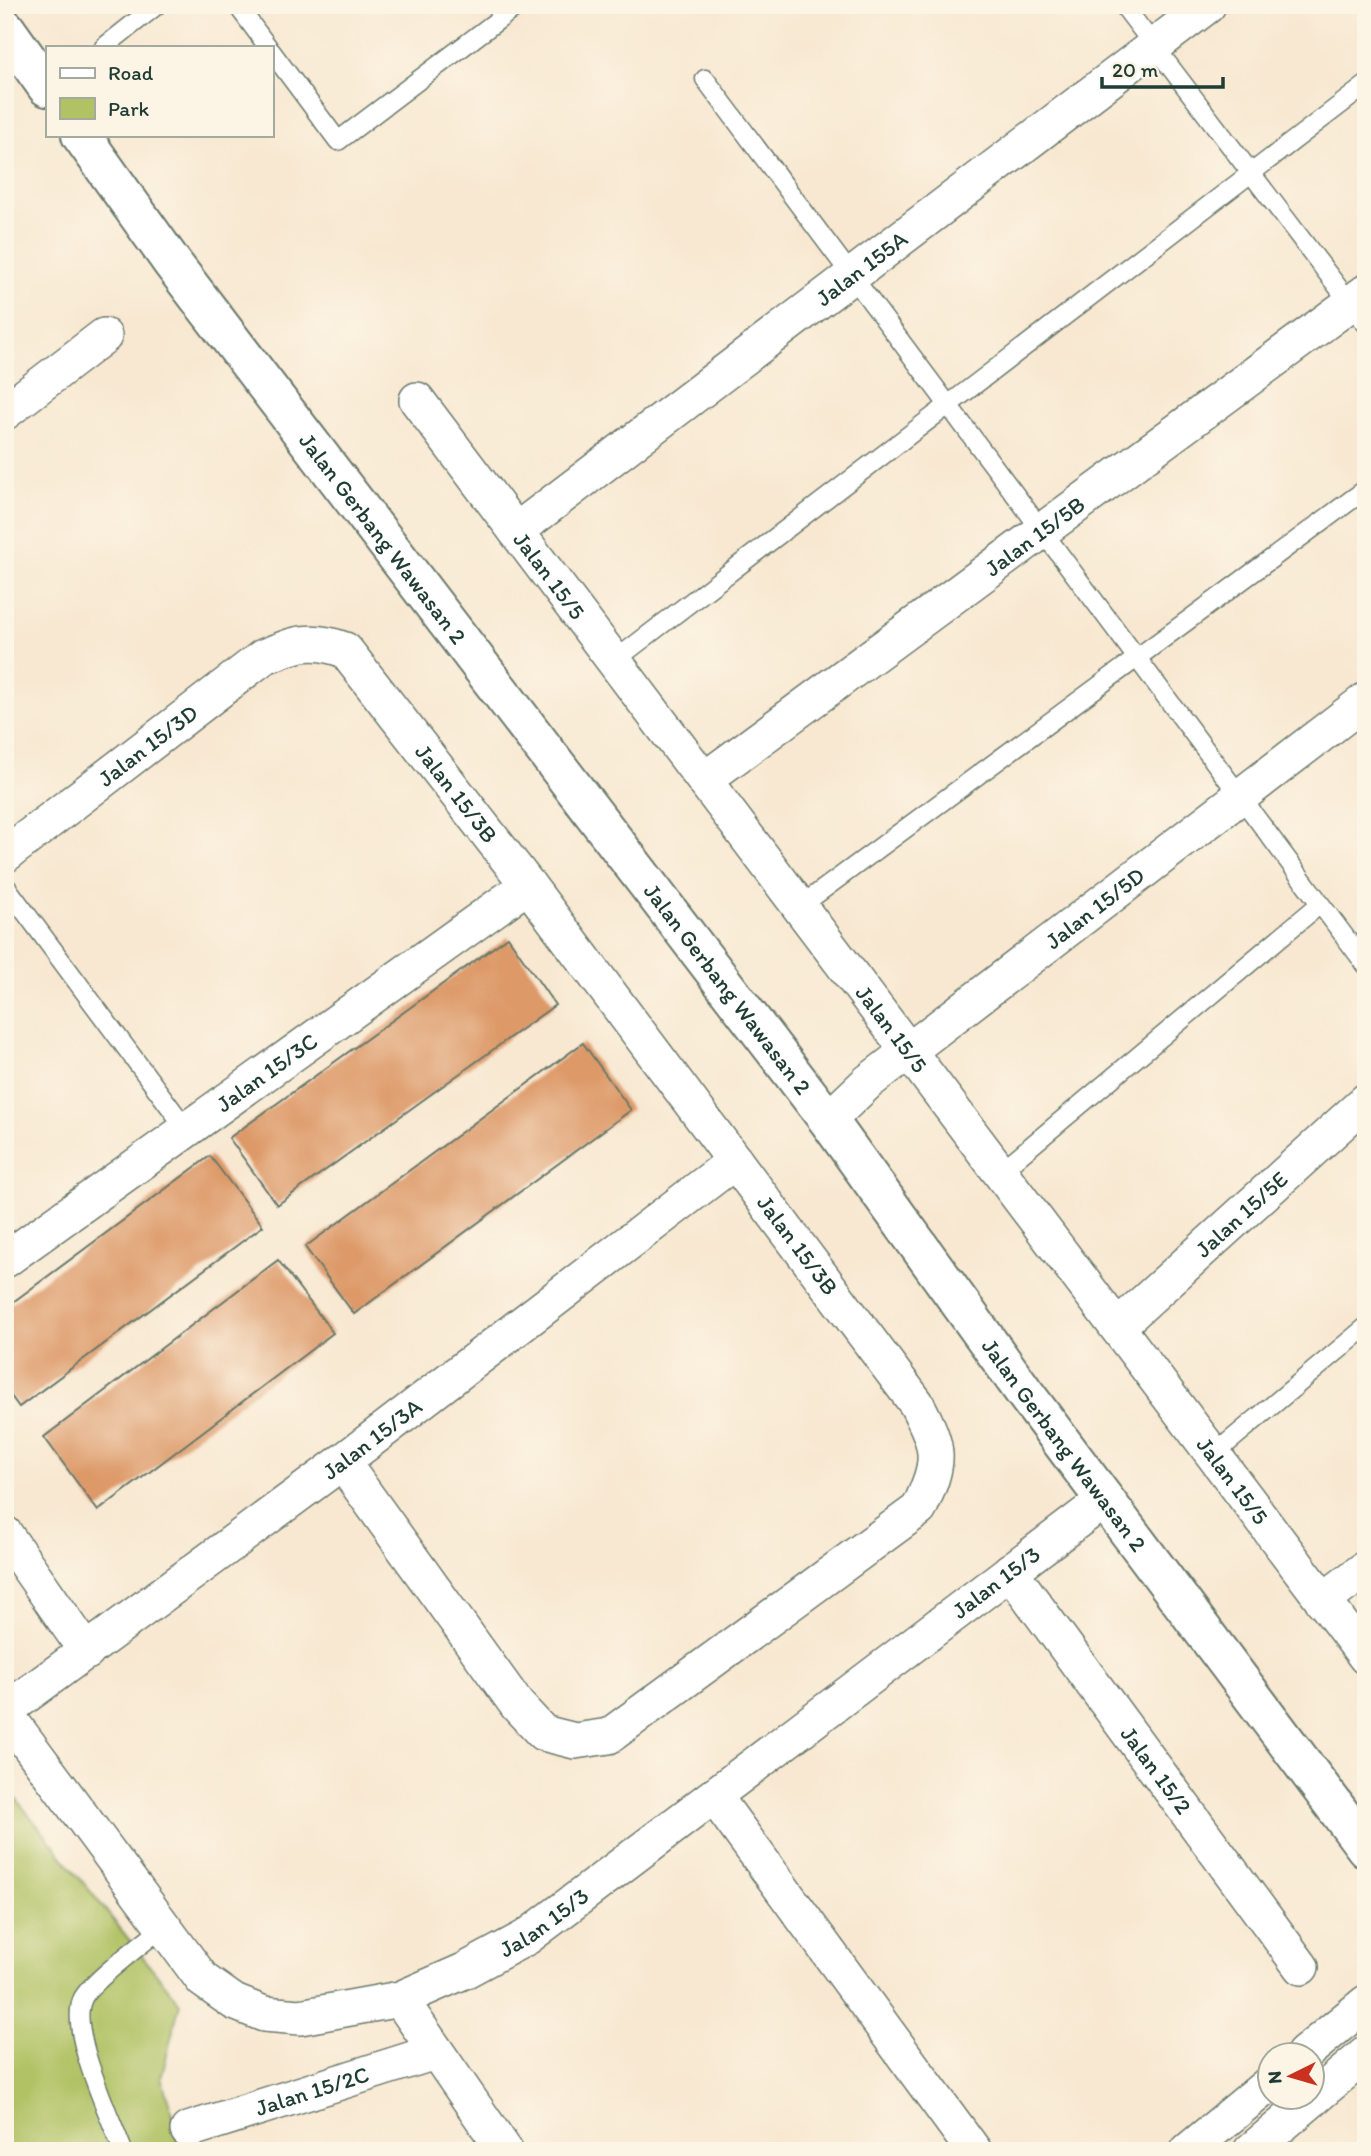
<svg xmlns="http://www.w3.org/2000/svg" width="1371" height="2156" font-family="Itim,sans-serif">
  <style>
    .green { fill: #b1c265; stroke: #68804c; stroke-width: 2 }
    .building { fill: #dd9967 }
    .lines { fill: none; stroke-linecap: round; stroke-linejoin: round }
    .service-casing { stroke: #6b796b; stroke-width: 21 }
    .minor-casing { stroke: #6b796b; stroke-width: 38 }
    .tertiary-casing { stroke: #6b796b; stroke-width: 42 }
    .service { stroke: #fff; stroke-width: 18 }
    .minor { stroke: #fff; stroke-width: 35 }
    .tertiary { stroke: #fff; stroke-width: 38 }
    .labels { text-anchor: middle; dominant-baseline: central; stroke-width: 6; stroke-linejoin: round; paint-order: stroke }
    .street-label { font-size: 23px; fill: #1f3d34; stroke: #fcf5e5 }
  </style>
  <rect width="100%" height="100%" fill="#fcf5e5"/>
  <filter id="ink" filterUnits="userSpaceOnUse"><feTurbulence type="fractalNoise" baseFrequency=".0143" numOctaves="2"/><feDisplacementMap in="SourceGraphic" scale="14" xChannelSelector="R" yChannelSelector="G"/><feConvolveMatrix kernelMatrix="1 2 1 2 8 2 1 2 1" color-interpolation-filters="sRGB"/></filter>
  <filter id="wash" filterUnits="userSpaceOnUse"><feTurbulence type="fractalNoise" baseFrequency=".00686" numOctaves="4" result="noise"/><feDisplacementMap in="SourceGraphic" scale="28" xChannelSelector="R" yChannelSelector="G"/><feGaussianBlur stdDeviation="1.57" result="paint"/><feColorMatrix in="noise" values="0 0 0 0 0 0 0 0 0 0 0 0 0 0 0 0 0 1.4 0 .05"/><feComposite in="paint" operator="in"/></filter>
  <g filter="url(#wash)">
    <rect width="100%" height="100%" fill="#f8e8d1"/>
    <path class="green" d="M 5,1785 L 180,2003 L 161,2078 L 185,2151 L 5,2151 Z"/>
    <g id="blocks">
      <path class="building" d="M 508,937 L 555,1005 L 277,1205 L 229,1138 Z
        M 583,1043 L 631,1110 L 354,1314 L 305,1247 Z
        M 210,1156 L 263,1226 L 19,1407 L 5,1388 L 5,1308 Z
        M 278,1260 L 333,1333 L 98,1511 L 44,1437 Z"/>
    </g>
  </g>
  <g filter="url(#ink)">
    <use href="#blocks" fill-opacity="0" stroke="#6b796b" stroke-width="2"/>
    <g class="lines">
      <g class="service-casing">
        <path id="service" d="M 237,5 L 268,47
          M 1123,5 L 1366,324
          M 104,47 L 157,5
          M 271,51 L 338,141 L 518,5
          M 705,79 L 1366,965
          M 614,661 L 1366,85
          M 5,885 L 187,1130
          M 799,907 L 1366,489
          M 1000,1172 L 1320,904
          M 1213,1455 L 1366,1327
          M 123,2151 C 111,2118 67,2029 83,1998 C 90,1983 148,1939 163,1927"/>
      </g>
      <g class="minor-casing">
        <g id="minor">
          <path id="s1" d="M 417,400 L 1366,1657"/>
          <path d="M 5,412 L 104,336"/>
          <path id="s2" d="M 516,531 L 1208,5"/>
          <path id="s3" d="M 704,780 L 1366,292"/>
          <path id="s4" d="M 5,855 L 263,657 C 295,644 311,637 345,650 L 528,885 L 916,1403 C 941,1451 941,1460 919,1509 L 609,1736 L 575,1741 L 543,1733 L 517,1705 L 342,1462"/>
          <path id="s5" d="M 828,1120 L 868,1082 L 1366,700"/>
          <path id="s6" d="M 5,1260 L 528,885"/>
          <path id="s7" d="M 1117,1327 L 1366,1101"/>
          <path d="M 5,1534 L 87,1652"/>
          <path id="s8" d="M 1010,1571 L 1301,1967"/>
          <path d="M 1323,1601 L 1366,1568"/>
          <path id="s9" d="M 5,1711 L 342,1462 L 735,1161"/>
          <path id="s10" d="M 5,1713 L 203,1980 L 234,2002 L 264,2014 L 300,2017 L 400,1999 L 464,1971 L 527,1937 L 1106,1499"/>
          <path d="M 714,1796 L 974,2151"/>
          <path d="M 400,1999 L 505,2151"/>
          <path d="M 1304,2054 L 1366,2003"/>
          <path id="s11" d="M 188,2130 L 435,2052"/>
          <path d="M 1188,2151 L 1270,2083"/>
          <path d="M 1251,2151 L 1366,2054"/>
        </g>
      </g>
      <g class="tertiary-casing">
        <g id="tertiary">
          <path d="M 5,28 L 47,87"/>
          <path id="s12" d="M 81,135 L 173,264 L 828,1120 L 1024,1392 L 1366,1848"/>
        </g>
      </g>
      <use href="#service" class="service"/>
      <use href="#minor" class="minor"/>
      <use href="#tertiary" class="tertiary"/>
    </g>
  </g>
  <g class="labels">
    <g class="street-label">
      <text stroke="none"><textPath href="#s2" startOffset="434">Jalan 155A</textPath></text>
      <text stroke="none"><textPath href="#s3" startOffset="411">Jalan 15/5B</textPath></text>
      <text stroke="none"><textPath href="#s12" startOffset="504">Jalan Gerbang Wawasan 2</textPath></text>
      <text stroke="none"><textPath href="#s1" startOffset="220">Jalan 15/5</textPath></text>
      <text stroke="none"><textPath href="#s4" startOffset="180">Jalan 15/3D</textPath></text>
      <text stroke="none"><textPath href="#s4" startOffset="592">Jalan 15/3B</textPath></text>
      <text stroke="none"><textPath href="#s5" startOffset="341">Jalan 15/5D</textPath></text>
      <text stroke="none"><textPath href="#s12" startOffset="1071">Jalan Gerbang Wawasan 2</textPath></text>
      <text stroke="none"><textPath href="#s1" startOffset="788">Jalan 15/5</textPath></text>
      <text stroke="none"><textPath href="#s6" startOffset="322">Jalan 15/3C</textPath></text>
      <text stroke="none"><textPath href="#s7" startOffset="168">Jalan 15/5E</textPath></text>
      <text stroke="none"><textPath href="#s4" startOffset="1158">Jalan 15/3B</textPath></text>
      <text stroke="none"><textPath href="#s9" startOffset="457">Jalan 15/3A</textPath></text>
      <text stroke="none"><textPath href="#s12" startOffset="1638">Jalan Gerbang Wawasan 2</textPath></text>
      <text stroke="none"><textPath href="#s1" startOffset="1354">Jalan 15/5</textPath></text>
      <text stroke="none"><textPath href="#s10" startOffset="1270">Jalan 15/3</textPath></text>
      <text stroke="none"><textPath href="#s8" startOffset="247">Jalan 15/2</textPath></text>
      <text stroke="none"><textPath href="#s10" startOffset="704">Jalan 15/3</textPath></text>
      <text stroke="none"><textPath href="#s11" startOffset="130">Jalan 15/2C</textPath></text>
    </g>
  </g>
  <rect width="1371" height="2156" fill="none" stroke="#fcf5e5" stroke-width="28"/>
  <rect x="46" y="46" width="228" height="91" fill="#fcf5e5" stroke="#a4ab9e" stroke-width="2"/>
  <rect x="60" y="68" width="35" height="10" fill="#ffffff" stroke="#a4ab9e" stroke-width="2"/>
  <text x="108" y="80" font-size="21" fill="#1f3d34">Road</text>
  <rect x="60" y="98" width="35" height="21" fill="#b1c265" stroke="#a4ab9e" stroke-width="2"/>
  <text x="108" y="116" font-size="21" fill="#1f3d34">Park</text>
  <g transform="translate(1291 2076) rotate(265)"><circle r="33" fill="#fcf5e5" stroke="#a4ab9e" stroke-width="2"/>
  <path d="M0-5L12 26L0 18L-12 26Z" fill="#c8321e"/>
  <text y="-10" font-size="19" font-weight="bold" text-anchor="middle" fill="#1f3d34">N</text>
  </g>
  <path d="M1102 77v10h121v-10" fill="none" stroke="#1f3d34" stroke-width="3.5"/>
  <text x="1112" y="77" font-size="21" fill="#1f3d34" stroke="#fcf5e5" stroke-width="5" paint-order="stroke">20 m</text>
</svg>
